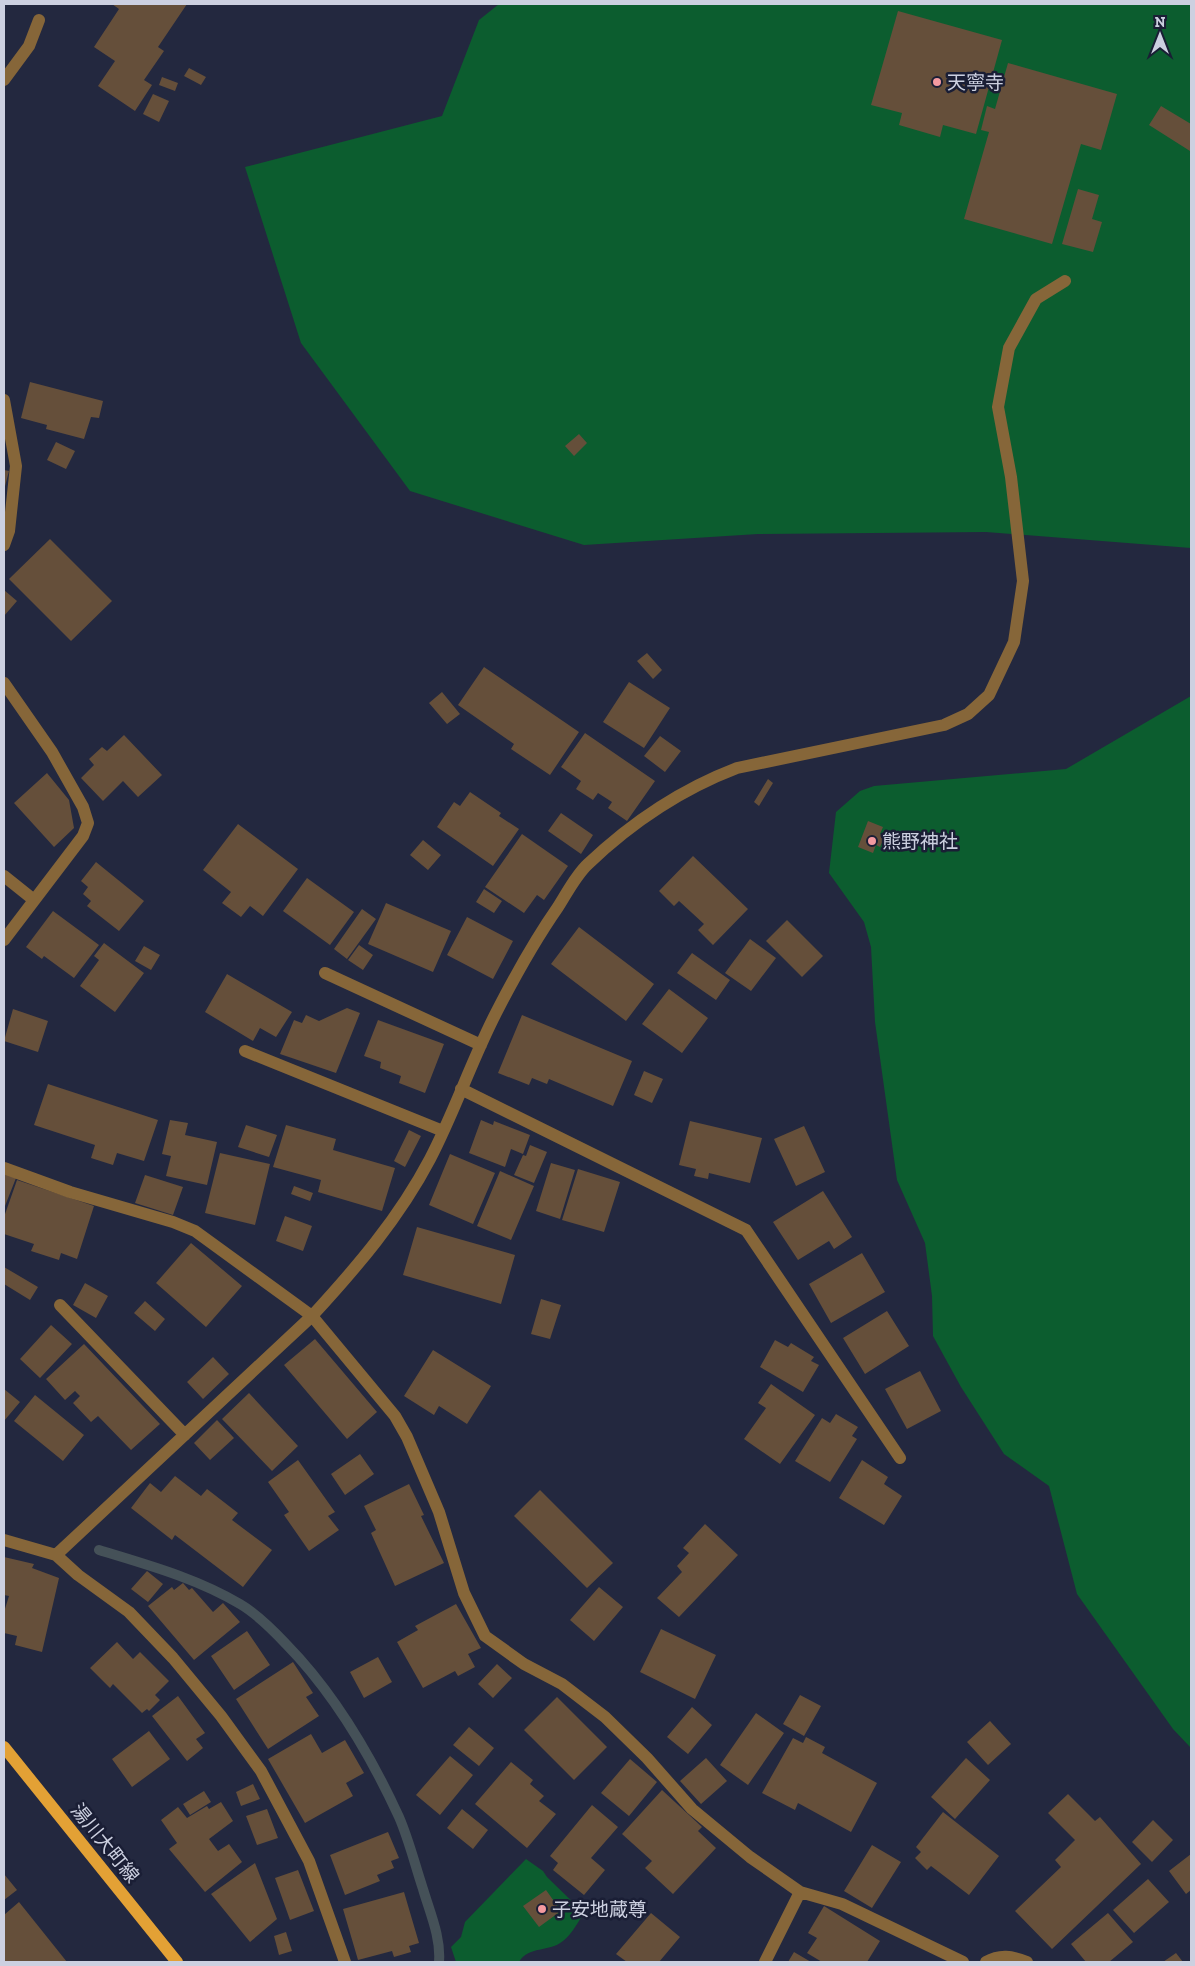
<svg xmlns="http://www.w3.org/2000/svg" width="1195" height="1966" font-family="'Zilla Slab','Noto Sans JP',serif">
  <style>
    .green { fill: #0c5d2f }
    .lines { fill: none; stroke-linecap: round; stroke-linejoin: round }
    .stream { stroke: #455158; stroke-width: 10 }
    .building { fill: #654f3a }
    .minor { stroke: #866639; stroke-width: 12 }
    .major { stroke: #e3a135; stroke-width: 12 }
    .poi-dot { fill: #f49aa0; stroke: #1a1e35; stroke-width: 2 }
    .labels { text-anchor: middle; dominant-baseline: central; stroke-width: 5; stroke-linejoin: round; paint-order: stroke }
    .poi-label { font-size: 19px; fill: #ccd0e0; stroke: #1a1e35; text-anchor: start }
    .street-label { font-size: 19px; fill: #ccd0e0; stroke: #1a1e35 }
  </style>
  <rect width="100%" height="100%" fill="#23283f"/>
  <path class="green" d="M 499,4 L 1191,4 L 1191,548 L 986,532 L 758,534 L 584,545 L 410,491 L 301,343 L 245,167 L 442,116 L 479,20 Z
    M 1191,696 L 1191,1748 L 1173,1729 L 1077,1594 L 1049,1486 L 1004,1454 L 961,1387 L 933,1336 L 932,1296 L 925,1243 L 897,1180 L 875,1022 L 871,947 L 864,922 L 829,873 L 836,812 L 860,791 L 874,786 L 1066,769 Z
    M 526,1859 L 543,1871 L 547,1877 L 584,1913 C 578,1922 572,1934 563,1941 C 550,1952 528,1946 519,1962 L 456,1962 L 451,1947 L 461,1937 L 465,1922 Z"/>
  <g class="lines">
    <path class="stream" d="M 99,1550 C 148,1565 196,1578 240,1604 C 257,1614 272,1629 286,1644 C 334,1693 370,1754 399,1817 C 409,1840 415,1865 423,1889 C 430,1913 441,1937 439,1962"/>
  </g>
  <path class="building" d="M 112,4 L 187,4 L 158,47 L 164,51 L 144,80 L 152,85 L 135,111 L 98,86 L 115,61 L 94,47 L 119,9 Z
    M 898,11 L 1002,40 L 976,134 L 943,125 L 940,137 L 899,125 L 902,113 L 871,105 Z
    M 1008,63 L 1117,94 L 1101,150 L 1081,144 L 1052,244 L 964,219 L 989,132 L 981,130 L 987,106 L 995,109 Z
    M 189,68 L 206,77 L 201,85 L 184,76 Z
    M 162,77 L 178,83 L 175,91 L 159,85 Z
    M 153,94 L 169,101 L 159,122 L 143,114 Z
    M 1161,106 L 1191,124 L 1190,151 L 1149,125 Z
    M 1078,189 L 1099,195 L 1092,219 L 1102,222 L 1093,252 L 1062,244 Z
    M 30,382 L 103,401 L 99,418 L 91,417 L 84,439 L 46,429 L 47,425 L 21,418 Z
    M 579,434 L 587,443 L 574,456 L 565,446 Z
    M 56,442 L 75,451 L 66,469 L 47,460 Z
    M 4,470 L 9,471 L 4,490 Z
    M 50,539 L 112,601 L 71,641 L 9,579 Z
    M 4,590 L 17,601 L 4,616 Z
    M 647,653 L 662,670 L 653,679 L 637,661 Z
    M 484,667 L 579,732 L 550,775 L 511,749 L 514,744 L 458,705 Z
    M 629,682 L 670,708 L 644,748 L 603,722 Z
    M 442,692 L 460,714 L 447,724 L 429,703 Z
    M 585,733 L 655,781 L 627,821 L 608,808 L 612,802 L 598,793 L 593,800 L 576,789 L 581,781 L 561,767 Z
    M 124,735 L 162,775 L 138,797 L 123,781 L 103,801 L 81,778 L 94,765 L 89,759 L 102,747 L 107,751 Z
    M 660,736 L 681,751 L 665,772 L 644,756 Z
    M 47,773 L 69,800 L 74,828 L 54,847 L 14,803 Z
    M 768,779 L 773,783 L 759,806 L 754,802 Z
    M 470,792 L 501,813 L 499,816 L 519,829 L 493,866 L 437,827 L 454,802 L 460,806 Z
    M 561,813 L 593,835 L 581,854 L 548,831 Z
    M 868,821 L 883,827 L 880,834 L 885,836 L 880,847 L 876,845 L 873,853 L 858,847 Z
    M 238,824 L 298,869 L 263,916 L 250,906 L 241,917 L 222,903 L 231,892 L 203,870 Z
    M 522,834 L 568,866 L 544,900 L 537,895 L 524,913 L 485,887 Z
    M 423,840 L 441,855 L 428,870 L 410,855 Z
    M 693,856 L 748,909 L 713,945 L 698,930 L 704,924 L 679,901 L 674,906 L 659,891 Z
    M 96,862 L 144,901 L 119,931 L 87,906 L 91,901 L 83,894 L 88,887 L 81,881 Z
    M 307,878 L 354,912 L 330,945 L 283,911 Z
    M 484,889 L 502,901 L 494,913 L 476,902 Z
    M 386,903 L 451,931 L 433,972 L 368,944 Z
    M 362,909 L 376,919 L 347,959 L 334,949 Z
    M 53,911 L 99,945 L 74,978 L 44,956 L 42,959 L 26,947 Z
    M 467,917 L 513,941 L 493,979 L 447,955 Z
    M 787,920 L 823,956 L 802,977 L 766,941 Z
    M 579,927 L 654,984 L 626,1021 L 551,964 Z
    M 750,939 L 776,958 L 751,991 L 725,973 Z
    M 104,943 L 144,973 L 115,1012 L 80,986 L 99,960 L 94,956 Z
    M 359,945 L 373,955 L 363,970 L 348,960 Z
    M 144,946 L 160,955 L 151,970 L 135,961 Z
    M 692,953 L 730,980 L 716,1000 L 677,973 Z
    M 227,974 L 292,1012 L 276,1037 L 260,1028 L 253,1041 L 205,1012 Z
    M 669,989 L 708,1018 L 682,1053 L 642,1024 Z
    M 347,1008 L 360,1013 L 336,1073 L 280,1054 L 294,1020 L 302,1023 L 306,1015 L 319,1021 Z
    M 13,1009 L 48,1021 L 38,1052 L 4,1041 Z
    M 522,1015 L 632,1061 L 613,1106 L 549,1079 L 547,1084 L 532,1078 L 529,1085 L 498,1073 Z
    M 378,1020 L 444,1044 L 425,1093 L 399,1083 L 401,1076 L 380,1068 L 381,1062 L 364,1056 Z
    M 644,1071 L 663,1079 L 652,1103 L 634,1095 Z
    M 48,1084 L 158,1120 L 144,1161 L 117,1153 L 113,1165 L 91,1158 L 95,1145 L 34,1125 Z
    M 170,1120 L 188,1123 L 185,1135 L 217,1142 L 207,1185 L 166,1176 L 171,1156 L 162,1154 Z
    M 481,1120 L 493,1125 L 494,1121 L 530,1135 L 523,1154 L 511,1149 L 505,1167 L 469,1153 Z
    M 690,1121 L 762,1138 L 750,1183 L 709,1173 L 708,1179 L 694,1176 L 696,1169 L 679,1165 Z
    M 246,1125 L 277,1135 L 269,1157 L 238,1147 Z
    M 286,1125 L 336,1139 L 333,1150 L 395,1168 L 382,1211 L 318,1192 L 321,1180 L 273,1167 Z
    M 804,1126 L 825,1172 L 796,1186 L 774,1139 Z
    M 409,1130 L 421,1136 L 405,1167 L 394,1161 Z
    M 530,1145 L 547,1152 L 534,1183 L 514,1175 L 523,1155 L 526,1156 Z
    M 220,1153 L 270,1164 L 255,1225 L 205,1213 Z
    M 450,1154 L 495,1173 L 473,1224 L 429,1205 Z
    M 551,1163 L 575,1170 L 560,1219 L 536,1211 Z
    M 578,1169 L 620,1182 L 604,1232 L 562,1220 Z
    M 500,1171 L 534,1186 L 511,1240 L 477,1226 Z
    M 4,1173 L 16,1178 L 5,1206 L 4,1206 Z
    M 145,1175 L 183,1187 L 173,1215 L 135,1203 Z
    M 17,1180 L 94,1206 L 77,1259 L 61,1253 L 59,1260 L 31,1251 L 34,1244 L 4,1234 L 4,1217 Z
    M 294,1186 L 313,1193 L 310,1201 L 291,1194 Z
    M 823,1191 L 852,1237 L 834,1249 L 829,1241 L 798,1260 L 773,1222 Z
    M 285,1216 L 312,1226 L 303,1251 L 276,1241 Z
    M 417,1227 L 515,1255 L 501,1304 L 403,1275 Z
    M 191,1243 L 242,1286 L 206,1327 L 156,1283 Z
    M 862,1253 L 885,1292 L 831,1323 L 809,1284 Z
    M 4,1267 L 38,1287 L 30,1300 L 4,1284 Z
    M 85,1283 L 108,1296 L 96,1318 L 73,1305 Z
    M 541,1299 L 561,1305 L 550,1339 L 531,1334 Z
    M 145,1301 L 165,1319 L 155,1331 L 134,1313 Z
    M 887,1311 L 909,1346 L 865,1374 L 843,1338 Z
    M 51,1325 L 72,1344 L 40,1378 L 20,1359 Z
    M 315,1339 L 377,1412 L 347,1439 L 284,1365 Z
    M 775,1340 L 788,1347 L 791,1343 L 814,1357 L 811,1361 L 819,1365 L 803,1392 L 760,1367 Z
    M 84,1344 L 160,1424 L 131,1450 L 98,1416 L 91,1422 L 73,1403 L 80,1396 L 75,1391 L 65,1400 L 46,1379 Z
    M 433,1350 L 491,1386 L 467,1424 L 439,1406 L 434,1415 L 404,1396 Z
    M 213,1357 L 229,1374 L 203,1399 L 187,1382 Z
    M 920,1371 L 941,1411 L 907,1429 L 885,1389 Z
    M 771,1384 L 815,1415 L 780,1464 L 744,1439 L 766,1408 L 758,1403 Z
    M 4,1389 L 20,1402 L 4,1421 Z
    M 249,1393 L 298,1446 L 272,1471 L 222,1419 Z
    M 35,1395 L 84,1435 L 63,1461 L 14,1421 Z
    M 836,1414 L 858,1427 L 852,1436 L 857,1439 L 830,1482 L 795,1461 L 822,1418 L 830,1423 Z
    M 217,1420 L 234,1438 L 210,1460 L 194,1443 Z
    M 360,1454 L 374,1474 L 345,1495 L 331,1474 Z
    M 298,1460 L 335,1512 L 328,1516 L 339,1530 L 309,1551 L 284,1515 L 289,1512 L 268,1482 Z
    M 862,1460 L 888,1477 L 884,1484 L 902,1496 L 884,1525 L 839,1498 Z
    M 175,1476 L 201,1496 L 207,1489 L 238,1513 L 232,1520 L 272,1550 L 243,1587 L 175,1535 L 172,1540 L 131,1508 L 150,1483 L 161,1492 Z
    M 409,1484 L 424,1515 L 421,1516 L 444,1563 L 395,1586 L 371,1533 L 376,1530 L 364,1506 Z
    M 540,1490 L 613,1563 L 587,1588 L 514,1516 Z
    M 705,1524 L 738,1555 L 679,1617 L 657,1598 L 682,1572 L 677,1566 L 689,1553 L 683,1548 Z
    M 4,1557 L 34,1564 L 32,1568 L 59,1578 L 42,1652 L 15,1645 L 17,1636 L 4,1633 L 4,1612 L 9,1596 L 4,1595 Z
    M 147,1571 L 163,1584 L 148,1602 L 131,1589 Z
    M 183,1583 L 189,1590 L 192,1588 L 213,1612 L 223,1603 L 240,1622 L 194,1660 L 148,1606 L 172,1587 L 174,1590 Z
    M 599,1587 L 623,1607 L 594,1641 L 570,1620 Z
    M 456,1604 L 481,1648 L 468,1654 L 475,1667 L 458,1676 L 455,1671 L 423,1688 L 397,1642 L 418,1630 L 415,1626 Z
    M 661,1629 L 716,1655 L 695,1699 L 640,1672 Z
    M 247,1631 L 270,1665 L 234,1690 L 211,1656 Z
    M 117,1642 L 133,1659 L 140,1652 L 169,1681 L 155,1695 L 160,1700 L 149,1711 L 147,1709 L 142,1713 L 113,1684 L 110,1688 L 90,1668 Z
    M 378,1657 L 392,1682 L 364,1698 L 350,1672 Z
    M 293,1662 L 313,1693 L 306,1697 L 319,1716 L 268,1749 L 236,1699 Z
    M 497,1664 L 512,1678 L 493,1698 L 478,1684 Z
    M 800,1695 L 821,1706 L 804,1736 L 783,1724 Z
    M 178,1696 L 205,1733 L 196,1739 L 203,1748 L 187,1761 L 152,1716 Z
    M 557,1697 L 607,1747 L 574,1780 L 524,1730 Z
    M 692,1707 L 712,1725 L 688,1754 L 667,1737 Z
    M 756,1713 L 784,1733 L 748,1785 L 720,1765 Z
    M 990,1721 L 1011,1744 L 988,1765 L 967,1742 Z
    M 469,1727 L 494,1748 L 479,1766 L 453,1745 Z
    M 149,1731 L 170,1759 L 132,1787 L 112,1759 Z
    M 311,1734 L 322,1753 L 345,1740 L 364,1773 L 346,1783 L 353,1796 L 305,1823 L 268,1759 Z
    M 806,1737 L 825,1747 L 822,1753 L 877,1783 L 851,1832 L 798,1803 L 795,1810 L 762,1793 L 793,1738 L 803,1743 Z
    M 450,1756 L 473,1775 L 440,1815 L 416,1795 Z
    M 706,1758 L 727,1781 L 701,1804 L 680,1781 Z
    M 966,1758 L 990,1780 L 955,1819 L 931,1797 Z
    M 630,1759 L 657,1782 L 629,1816 L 601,1793 Z
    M 511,1762 L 533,1780 L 530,1784 L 544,1796 L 539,1801 L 556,1814 L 527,1848 L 475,1804 Z
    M 253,1784 L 260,1799 L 241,1806 L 236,1792 Z
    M 662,1790 L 702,1827 L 698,1831 L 716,1848 L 673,1894 L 645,1868 L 652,1861 L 622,1834 Z
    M 204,1791 L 211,1802 L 190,1815 L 183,1804 Z
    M 1068,1794 L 1095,1821 L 1100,1817 L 1141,1864 L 1052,1949 L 1015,1911 L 1061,1867 L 1055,1860 L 1075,1840 L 1048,1813 Z
    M 221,1802 L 233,1821 L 209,1839 L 218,1851 L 229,1844 L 242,1862 L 205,1892 L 169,1849 L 177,1843 L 161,1820 L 178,1807 L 187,1818 L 207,1806 L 209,1809 Z
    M 592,1805 L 618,1827 L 591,1858 L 605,1870 L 584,1895 L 553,1870 L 558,1863 L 550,1856 Z
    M 267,1809 L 278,1838 L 257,1845 L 246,1816 Z
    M 462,1809 L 488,1830 L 473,1849 L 447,1828 Z
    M 943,1812 L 999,1856 L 969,1895 L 931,1866 L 927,1870 L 915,1858 L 921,1852 L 916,1847 Z
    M 1153,1820 L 1173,1840 L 1152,1862 L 1132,1842 Z
    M 388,1832 L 399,1858 L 391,1861 L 394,1868 L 377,1875 L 380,1881 L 345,1895 L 330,1855 Z
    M 872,1845 L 901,1862 L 872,1908 L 844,1891 Z
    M 1191,1854 L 1191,1890 L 1186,1894 L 1169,1871 Z
    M 255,1863 L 277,1919 L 250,1942 L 211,1894 Z
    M 298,1870 L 314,1911 L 290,1920 L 275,1878 Z
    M 4,1874 L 17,1890 L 4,1900 Z
    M 1148,1879 L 1169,1902 L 1134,1933 L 1113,1910 Z
    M 546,1890 L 561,1911 L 539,1927 L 523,1906 Z
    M 404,1892 L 419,1943 L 409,1946 L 411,1952 L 394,1957 L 392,1951 L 358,1960 L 343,1909 Z
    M 19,1902 L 67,1962 L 4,1962 L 4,1915 Z
    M 824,1906 L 880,1941 L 867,1962 L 822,1962 L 807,1953 L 817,1938 L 808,1933 Z
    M 651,1913 L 680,1937 L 659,1962 L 627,1962 L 616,1954 Z
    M 1108,1913 L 1133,1942 L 1109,1962 L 1086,1962 L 1071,1944 Z
    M 286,1932 L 292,1951 L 279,1955 L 274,1936 Z
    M 794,1952 L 811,1962 L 788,1962 Z
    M 1176,1953 L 1183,1962 L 1163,1962 Z"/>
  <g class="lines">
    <path class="minor" d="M 4,80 L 29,46 L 39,20
      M 4,400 L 16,466 L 9,531 L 4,545
      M 4,683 L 52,752 L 83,807 L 88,823 L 83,836 L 4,940
      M 4,876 L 34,900
      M 325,973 L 481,1045
      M 245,1051 L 443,1131
      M 461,1089 L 746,1230 L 900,1458
      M 4,1168 L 70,1192 L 173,1222 L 195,1231 L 312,1316 L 395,1416 L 407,1437 L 439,1512 L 464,1593 L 485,1636 L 524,1664 L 562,1684 L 605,1717 L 647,1758 L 692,1809 L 750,1857 L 800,1892 L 842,1904 L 963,1962
      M 60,1305 L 185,1435
      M 4,1540 L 56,1555 L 78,1575 L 129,1612 L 173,1658 L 221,1716 L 261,1771 L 309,1861 L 345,1962
      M 56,1555 L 312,1316 C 357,1267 399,1218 430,1159 C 455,1111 472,1059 497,1011 C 515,976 535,940 558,907 C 567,893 576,875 588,864 C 631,823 682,789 737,768 L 944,725 L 968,714 L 989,695 L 1014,642 L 1023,581 L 1011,477 L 998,407 L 1009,348 L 1036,299 L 1065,281
      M 765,1962 L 800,1892
      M 986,1962 C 1000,1954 1012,1956 1027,1962"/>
    <path class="major" d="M 4,1747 L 177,1962"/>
  </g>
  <g class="poi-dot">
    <circle cx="937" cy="82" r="5"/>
    <circle cx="872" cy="841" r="5"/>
    <circle cx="542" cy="1909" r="5"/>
  </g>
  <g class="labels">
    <g class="poi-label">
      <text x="947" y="82">天寧寺</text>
      <text x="882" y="841">熊野神社</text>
      <text x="552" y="1909">子安地蔵尊</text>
    </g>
    <g class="street-label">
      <text transform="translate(105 1843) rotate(51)">湯川大町線</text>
    </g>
  </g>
  <rect width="1195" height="1966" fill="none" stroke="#ccd0e0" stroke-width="10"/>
  <g transform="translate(1160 35)" stroke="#1a1e35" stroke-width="4" paint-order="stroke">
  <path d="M0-4L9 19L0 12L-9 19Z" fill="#ccd0e0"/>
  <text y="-8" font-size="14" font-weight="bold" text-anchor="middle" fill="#ccd0e0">N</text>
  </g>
</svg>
